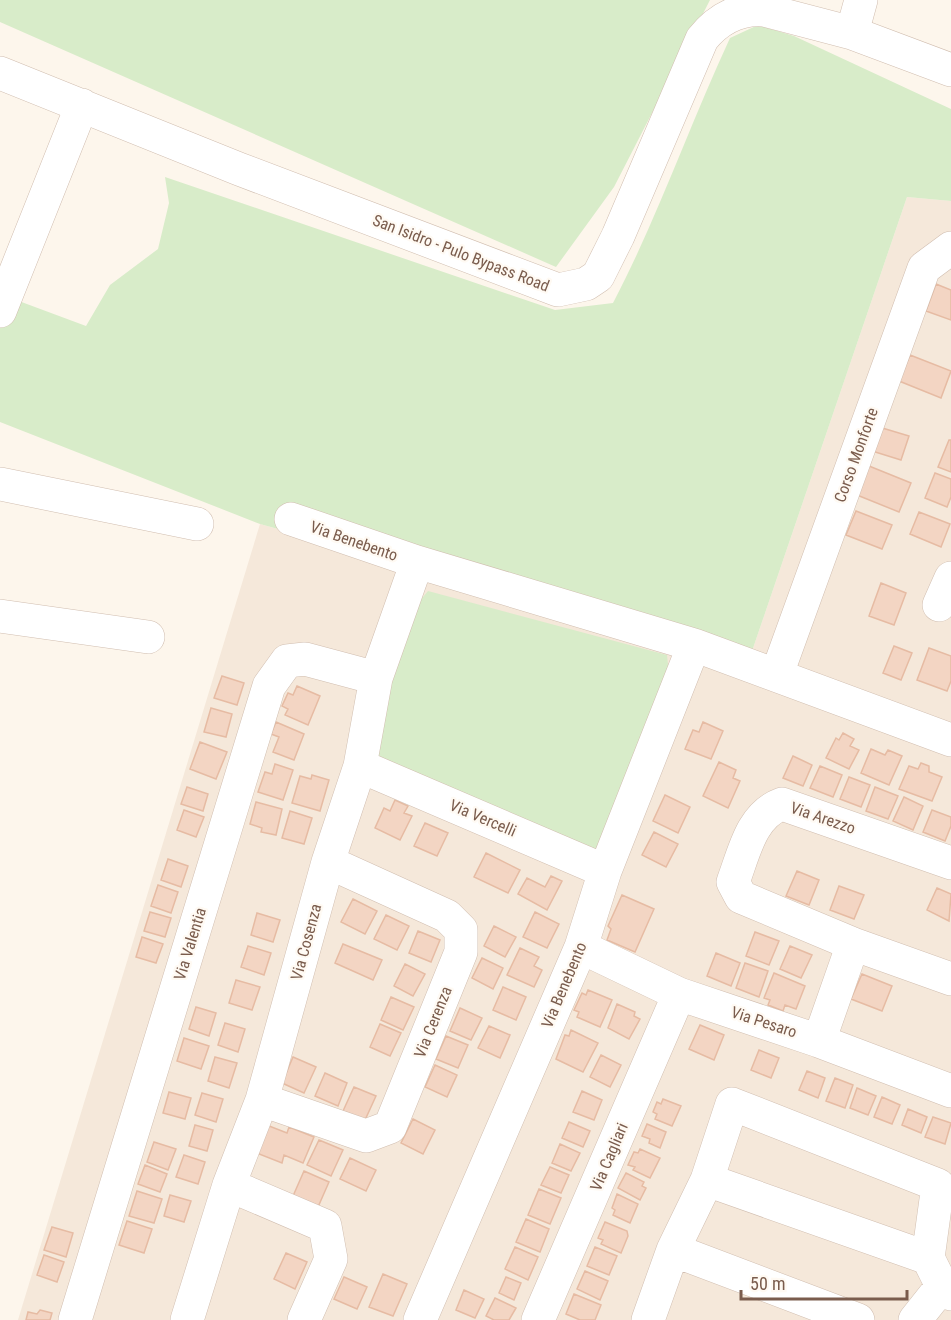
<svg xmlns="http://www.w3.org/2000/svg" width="951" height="1320" font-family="'Roboto Condensed',sans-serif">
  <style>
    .residential { fill: #f5e8da }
    .green { fill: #d8ecc9 }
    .building { fill: #f3d5c3; stroke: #e6bba3; stroke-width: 1.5 }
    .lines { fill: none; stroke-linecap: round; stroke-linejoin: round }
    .minor-casing { stroke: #d1beb0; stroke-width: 34 }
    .minor { stroke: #fff; stroke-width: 33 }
    .labels { text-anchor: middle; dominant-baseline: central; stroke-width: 4.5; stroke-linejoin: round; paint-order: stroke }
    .street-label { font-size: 16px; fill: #7a5c4d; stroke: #fffaf3 }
  </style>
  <rect width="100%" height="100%" fill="#fdf6ec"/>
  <path class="residential" d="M 907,197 L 951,201 L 951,1320 L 18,1320 L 260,524 L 749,660 Z"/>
  <path class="green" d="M 0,0 L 710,0 L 614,187 L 556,267 L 0,22 Z
    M 758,25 L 794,36 L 951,109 L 951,201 L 907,197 L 749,660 L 260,524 L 0,422 L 0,294 L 86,326 L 110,285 L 158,249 L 169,203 L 165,177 L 555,310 L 613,303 C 658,217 689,126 730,38 Z
    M 428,591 L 667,655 L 670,683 L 597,849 L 583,853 L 368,761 L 413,609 Z"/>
  <path class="building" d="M 936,284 L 951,290 L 951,320 L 926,311 Z
    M 910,355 L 951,371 L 941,398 L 899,381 Z
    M 879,427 L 909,436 L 901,460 L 872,451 Z
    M 949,440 L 951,440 L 951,472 L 938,467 Z
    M 869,466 L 911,483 L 899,512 L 857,495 Z
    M 935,473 L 951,479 L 951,497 L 947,507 L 925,498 Z
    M 856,511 L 892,525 L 882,549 L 846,535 Z
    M 919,512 L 950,524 L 941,547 L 910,534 Z
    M 881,583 L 906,593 L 894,625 L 869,616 Z
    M 894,646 L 912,653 L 901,680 L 883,673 Z
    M 929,648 L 951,656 L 951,681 L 947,691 L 917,680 Z
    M 222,676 L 244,683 L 237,705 L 214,698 Z
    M 297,686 L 320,696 L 308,725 L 285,715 L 288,709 L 282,706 L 288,693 L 293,695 Z
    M 211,708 L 232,714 L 226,737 L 204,732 Z
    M 276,722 L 304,734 L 294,760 L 273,752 L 279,737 L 271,734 Z
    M 703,722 L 723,731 L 711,759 L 685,749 L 693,730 L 699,732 Z
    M 843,733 L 854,739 L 850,746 L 859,750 L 849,769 L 826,758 L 836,738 L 839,740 Z
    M 200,742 L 227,752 L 216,779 L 190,769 Z
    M 871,749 L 885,755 L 888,750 L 902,756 L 889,785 L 861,773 Z
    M 793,756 L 812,765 L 803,786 L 783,778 Z
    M 719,762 L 736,770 L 733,778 L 740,781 L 728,808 L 703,796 Z
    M 921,763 L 929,766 L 929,772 L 942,777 L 932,801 L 899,789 L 909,766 L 918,769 Z
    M 275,764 L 293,770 L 283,800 L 258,792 L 265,772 L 272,774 Z
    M 820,766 L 842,775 L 833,797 L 810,788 Z
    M 312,775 L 329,780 L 320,811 L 292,803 L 300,776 L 311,779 Z
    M 849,777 L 870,785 L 861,807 L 840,799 Z
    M 187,787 L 208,794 L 203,811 L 181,804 Z
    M 875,787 L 898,796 L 888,819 L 866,811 Z
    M 665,795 L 690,807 L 678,833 L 653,821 Z
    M 904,797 L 923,806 L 913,830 L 893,821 Z
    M 395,800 L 408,806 L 404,813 L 412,816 L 400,840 L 375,828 L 384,808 L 390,811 Z
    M 256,802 L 282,809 L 276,835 L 261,832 L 262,828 L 250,824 Z
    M 184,810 L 204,817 L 196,837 L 177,830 Z
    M 932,810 L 951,817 L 951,826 L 945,841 L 923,832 Z
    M 290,811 L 312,818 L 304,844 L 282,838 Z
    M 425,823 L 448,833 L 437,856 L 414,846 Z
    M 654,832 L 678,844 L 666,867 L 642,855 Z
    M 486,853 L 520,870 L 508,893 L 474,877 Z
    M 168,859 L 188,866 L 181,887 L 161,880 Z
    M 797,871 L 819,880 L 809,905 L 786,896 Z
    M 551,876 L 562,881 L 547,910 L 518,894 L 527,878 L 545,887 Z
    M 158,885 L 178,892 L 171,913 L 151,906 Z
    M 839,886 L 864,895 L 854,919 L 830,910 Z
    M 937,888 L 951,894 L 949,921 L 927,910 Z
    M 622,895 L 654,909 L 635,952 L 607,940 L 611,929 L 608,926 Z
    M 353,899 L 377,911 L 365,934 L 341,922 Z
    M 150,912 L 171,918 L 165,937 L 144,931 Z
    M 535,912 L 559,924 L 547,948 L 523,937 Z
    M 257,913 L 280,920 L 273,942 L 251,935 Z
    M 386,915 L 409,926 L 397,950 L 374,939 Z
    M 494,926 L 516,937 L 505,957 L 484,946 Z
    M 418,931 L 440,940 L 431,962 L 409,953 Z
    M 755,932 L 779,941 L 769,965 L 746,956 Z
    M 142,937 L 163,944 L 156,963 L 136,957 Z
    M 343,944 L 382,960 L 373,980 L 335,963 Z
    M 248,946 L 271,953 L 264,975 L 241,967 Z
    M 790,946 L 812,955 L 801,978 L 780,969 Z
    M 520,948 L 539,957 L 534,966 L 542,970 L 534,987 L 507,975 Z
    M 716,953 L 740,963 L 731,986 L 707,976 Z
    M 482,958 L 503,968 L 493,989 L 472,978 Z
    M 745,963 L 768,971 L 759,997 L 736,988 Z
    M 405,964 L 425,974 L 413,996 L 394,986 Z
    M 774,973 L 805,986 L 796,1009 L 785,1005 L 783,1011 L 768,1005 L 770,1000 L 764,998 Z
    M 862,974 L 892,986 L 882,1011 L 851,999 Z
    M 236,980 L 260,987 L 252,1010 L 229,1003 Z
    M 503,987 L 526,997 L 516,1020 L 493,1010 Z
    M 588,990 L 612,1000 L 600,1027 L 577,1017 L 579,1012 L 574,1010 L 582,993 L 586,995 Z
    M 391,997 L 414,1007 L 403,1030 L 381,1020 Z
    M 617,1004 L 635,1012 L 634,1016 L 640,1019 L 629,1039 L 608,1028 Z
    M 196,1007 L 216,1013 L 209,1036 L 189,1029 Z
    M 460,1008 L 482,1018 L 471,1040 L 450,1031 Z
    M 225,1023 L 245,1029 L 238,1052 L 218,1045 Z
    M 380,1024 L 401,1033 L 390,1056 L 370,1047 Z
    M 700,1025 L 724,1035 L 714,1060 L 689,1049 Z
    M 489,1026 L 510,1035 L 500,1058 L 478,1048 Z
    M 571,1030 L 598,1043 L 583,1072 L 556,1059 L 565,1035 L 569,1036 Z
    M 446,1036 L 468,1045 L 458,1068 L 436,1059 Z
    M 184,1038 L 209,1046 L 201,1069 L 177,1061 Z
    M 759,1050 L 779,1058 L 771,1078 L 751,1070 Z
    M 601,1055 L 621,1065 L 610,1087 L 590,1077 Z
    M 215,1057 L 237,1063 L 229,1088 L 208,1081 Z
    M 293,1057 L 316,1067 L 304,1093 L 282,1083 Z
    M 435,1065 L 457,1075 L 447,1097 L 425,1087 Z
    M 807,1071 L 825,1078 L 818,1098 L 799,1090 Z
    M 325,1073 L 347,1083 L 338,1106 L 315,1096 Z
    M 835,1078 L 853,1085 L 845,1108 L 826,1101 Z
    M 354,1087 L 376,1096 L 365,1120 L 343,1111 Z
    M 857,1088 L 876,1096 L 868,1115 L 850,1108 Z
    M 582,1091 L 602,1100 L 594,1120 L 573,1112 Z
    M 169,1092 L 191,1098 L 185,1119 L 163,1113 Z
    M 202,1093 L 223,1099 L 216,1122 L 195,1115 Z
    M 882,1097 L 900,1105 L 892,1124 L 874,1117 Z
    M 663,1099 L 681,1106 L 672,1126 L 655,1119 L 657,1114 L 653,1112 L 657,1102 L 661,1104 Z
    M 908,1109 L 927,1117 L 921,1133 L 902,1125 Z
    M 933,1117 L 951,1123 L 945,1144 L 925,1137 Z
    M 413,1119 L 435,1130 L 423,1154 L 401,1143 Z
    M 569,1122 L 590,1131 L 583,1147 L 562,1138 Z
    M 264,1124 L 287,1133 L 289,1127 L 314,1137 L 303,1163 L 284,1155 L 282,1163 L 254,1152 Z
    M 647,1124 L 666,1132 L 660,1148 L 649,1143 L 650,1139 L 642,1136 Z
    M 195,1125 L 213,1130 L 207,1151 L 189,1146 Z
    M 319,1140 L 343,1150 L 331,1176 L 307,1165 Z
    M 154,1142 L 176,1149 L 168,1170 L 147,1162 Z
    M 560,1144 L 580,1153 L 571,1171 L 552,1163 Z
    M 640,1149 L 660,1158 L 650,1178 L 633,1170 L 635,1167 L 628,1165 L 634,1152 L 638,1153 Z
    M 184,1155 L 205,1162 L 198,1184 L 176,1177 Z
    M 350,1158 L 376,1170 L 366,1191 L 340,1179 Z
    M 145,1165 L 167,1174 L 160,1192 L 138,1184 Z
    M 550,1167 L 569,1175 L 561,1193 L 541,1185 Z
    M 304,1171 L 329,1182 L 318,1207 L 293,1196 Z
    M 626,1173 L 644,1182 L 642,1186 L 646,1188 L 640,1200 L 618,1188 Z
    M 539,1189 L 561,1198 L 550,1224 L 528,1215 Z
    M 137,1191 L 162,1199 L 154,1223 L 129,1216 Z
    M 617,1194 L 638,1204 L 630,1223 L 613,1215 L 615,1210 L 612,1208 Z
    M 170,1195 L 191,1201 L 184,1222 L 164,1216 Z
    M 526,1219 L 549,1229 L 540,1252 L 516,1242 Z
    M 127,1221 L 152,1229 L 144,1253 L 119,1245 Z
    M 605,1222 L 627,1231 L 628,1236 L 621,1253 L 601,1244 L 603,1240 L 598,1238 Z
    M 52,1227 L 73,1233 L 66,1257 L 44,1250 Z
    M 515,1247 L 538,1257 L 528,1280 L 505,1269 Z
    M 595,1247 L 617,1256 L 609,1275 L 587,1266 Z
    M 286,1253 L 307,1262 L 295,1289 L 274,1279 Z
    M 44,1255 L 64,1262 L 57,1282 L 37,1275 Z
    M 585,1271 L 608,1281 L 600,1300 L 577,1289 Z
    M 383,1274 L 407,1284 L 393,1316 L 369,1307 Z
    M 344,1277 L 367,1287 L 357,1309 L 334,1299 Z
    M 506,1277 L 521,1283 L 514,1300 L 499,1293 Z
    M 464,1290 L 484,1299 L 475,1318 L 456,1310 Z
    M 574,1294 L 601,1305 L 595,1320 L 580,1320 L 566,1314 Z
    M 495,1298 L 516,1308 L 509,1320 L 494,1320 L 486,1316 Z
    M 40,1310 L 52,1313 L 50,1320 L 26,1320 L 28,1312 L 37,1314 Z"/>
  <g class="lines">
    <g class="minor-casing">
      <path id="minor" d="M 852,33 L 861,0
        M 0,73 L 239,169 L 558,290 L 586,284 L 598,276 L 618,236 L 702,39 C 718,19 738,8 764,10 L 852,33 L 951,70
        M 0,311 L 82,105
        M 0,484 L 197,524
        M 291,519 L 417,562 L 694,645 L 951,740
        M 939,605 L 951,578
        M 0,616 L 148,637
        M 777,674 L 924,268 L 951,248
        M 360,766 L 605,871
        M 951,863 L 782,804 C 751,815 744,853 733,882 L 741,897 L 853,944 L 951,979
        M 581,947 L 679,994 L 819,1041 L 951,1091
        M 819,1041 L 853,944
        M 262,1100 L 366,1136 L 390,1127 L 461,952 L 461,930 L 447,916 L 328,862
        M 707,1180 L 928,1258
        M 229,1185 L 325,1226 L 331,1259 L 304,1320
        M 673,1250 L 858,1320
        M 75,1320 L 269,686 L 287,661 L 305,659 L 376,678
        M 187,1320 L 229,1185 L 262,1100 L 328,862 L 360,766 L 376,678 L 417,562
        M 420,1320 L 581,947 L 605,871 L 694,645
        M 538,1320 L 679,994
        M 648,1320 L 673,1250 L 707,1180 L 732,1104 L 938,1185 L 928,1258 L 942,1286 L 951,1294
        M 915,1320 L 942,1286"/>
    </g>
    <use href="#minor" class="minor"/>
  </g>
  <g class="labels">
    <g class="street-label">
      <text transform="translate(461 253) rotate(21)">San Isidro - Pulo Bypass Road</text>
      <text transform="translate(856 455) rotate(-70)">Corso Monforte</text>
      <text transform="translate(354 541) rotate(19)">Via Benebento</text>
      <text transform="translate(483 818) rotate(23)">Via Vercelli</text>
      <text transform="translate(823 818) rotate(19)">Via Arezzo</text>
      <text transform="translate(306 942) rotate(-75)">Via Cosenza</text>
      <text transform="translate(190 944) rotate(-73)">Via Valentia</text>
      <text transform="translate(564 985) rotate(-67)">Via Benebento</text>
      <text transform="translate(433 1022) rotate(-68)">Via Cerenza</text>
      <text transform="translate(764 1022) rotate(18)">Via Pesaro</text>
      <text transform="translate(609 1157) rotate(-67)">Via Cagliari</text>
    </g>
  </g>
  <path d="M741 1290v9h166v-9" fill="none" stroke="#7a5c4d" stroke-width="3"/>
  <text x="750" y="1290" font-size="18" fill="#7a5c4d" stroke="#fffaf3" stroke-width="4.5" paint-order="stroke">50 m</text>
</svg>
